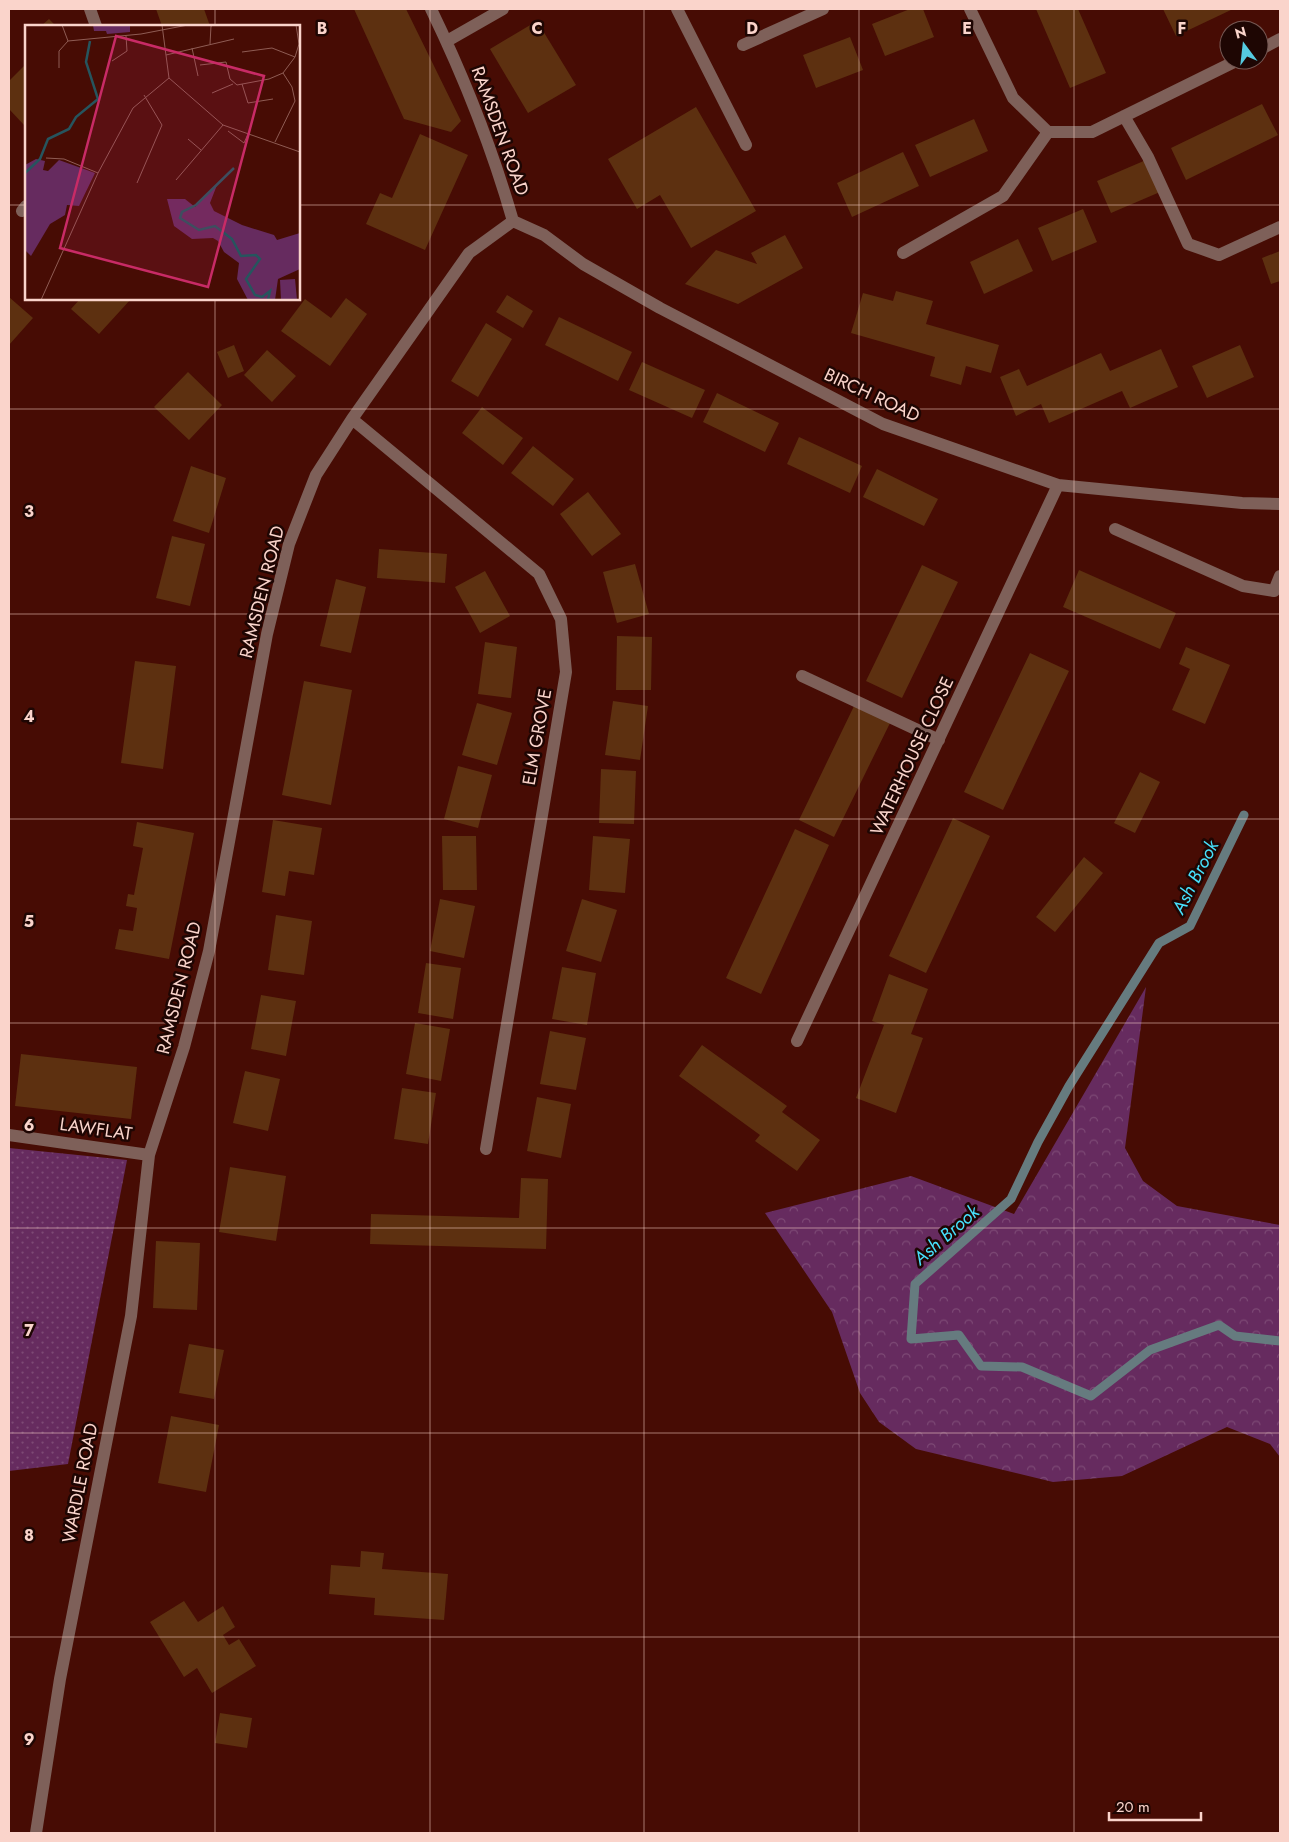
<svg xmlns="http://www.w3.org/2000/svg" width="1289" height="1842" font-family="Jost,sans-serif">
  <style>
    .grass { fill: url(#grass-dots) }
    .forest { fill: url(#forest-crowns) }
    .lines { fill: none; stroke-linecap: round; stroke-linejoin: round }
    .stream { stroke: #667b7f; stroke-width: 9 }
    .building { fill: #5d3010 }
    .minor { stroke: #7e6059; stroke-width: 12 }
    .grid { fill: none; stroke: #fad4cb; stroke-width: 1; stroke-opacity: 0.55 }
    .labels { text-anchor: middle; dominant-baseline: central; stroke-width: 5; stroke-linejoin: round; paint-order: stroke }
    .street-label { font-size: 18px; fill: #fad4cb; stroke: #1e0603 }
    .water-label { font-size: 19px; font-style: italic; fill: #47e0fc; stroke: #1e0603 }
    .inset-river { fill: none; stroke: #26555e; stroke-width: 2.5 }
    .inset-road { fill: none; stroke: #8f5c54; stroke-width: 1 }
    .view { fill: #c82b66; fill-opacity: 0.15; stroke: #c82b66; stroke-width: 2.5 }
    .inset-edge { fill: none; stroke: #fad4cb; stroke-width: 2.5 }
    .grid-label { font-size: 16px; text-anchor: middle; font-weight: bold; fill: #fad4cb; stroke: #1e0603; stroke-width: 5; stroke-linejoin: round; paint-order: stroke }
  </style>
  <defs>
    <pattern id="grass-dots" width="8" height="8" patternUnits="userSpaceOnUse" patternTransform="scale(1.25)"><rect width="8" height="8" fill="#662b5f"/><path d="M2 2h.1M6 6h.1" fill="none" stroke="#7d4975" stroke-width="1.8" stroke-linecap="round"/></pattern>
    <pattern id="forest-crowns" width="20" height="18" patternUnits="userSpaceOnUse" patternTransform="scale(1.25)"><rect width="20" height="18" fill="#662b5f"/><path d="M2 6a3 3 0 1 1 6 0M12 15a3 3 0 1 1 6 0" fill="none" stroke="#7d4975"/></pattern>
  </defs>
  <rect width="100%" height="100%" fill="#470c04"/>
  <path class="grass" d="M 9,1148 L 127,1160 L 68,1464 L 9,1471 Z"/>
  <path class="forest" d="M 1146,987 L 1125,1148 L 1143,1181 L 1177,1206 L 1280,1225 L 1280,1457 L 1270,1444 L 1227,1427 L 1122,1476 L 1053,1482 L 916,1449 L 879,1422 L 860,1393 L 832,1312 L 765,1213 L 911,1176 L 1014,1214 Z"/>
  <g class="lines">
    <path class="stream" d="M 1244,815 L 1190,926 L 1159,943 L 1069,1086 L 1038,1142 L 1011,1199 L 915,1284 L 911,1339 L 959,1335 L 981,1366 L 1022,1367 L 1091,1396 L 1150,1350 L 1219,1325 L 1235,1336 L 1280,1341"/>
  </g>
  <path class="building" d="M 156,9 L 204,9 L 210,26 L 162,26 Z
    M 354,9 L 406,9 L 461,121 L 451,132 L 404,119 Z
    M 910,9 L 923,9 L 934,37 L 885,56 L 872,24 Z
    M 1036,9 L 1078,9 L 1106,73 L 1070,88 Z
    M 1163,9 L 1233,9 L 1176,36 Z
    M 49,19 L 56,26 L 41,26 Z
    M 537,21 L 576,85 L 528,113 L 490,49 Z
    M 850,37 L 863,70 L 816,88 L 803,55 Z
    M 26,64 L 26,123 L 24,125 L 9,109 L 9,81 Z
    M 1262,104 L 1278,135 L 1186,180 L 1171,148 Z
    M 696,107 L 756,211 L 691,248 L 660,195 L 637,209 L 608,159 Z
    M 974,119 L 988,151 L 930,177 L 915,145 Z
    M 420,134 L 468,155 L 425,250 L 366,224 L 380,193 L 392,198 Z
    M 903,152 L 919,186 L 852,217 L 837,183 Z
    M 1146,160 L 1160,192 L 1111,213 L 1097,181 Z
    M 1083,209 L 1097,242 L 1052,261 L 1038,228 Z
    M 785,235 L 803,268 L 738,304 L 685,284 L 716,250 L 757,264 L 751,253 Z
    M 1018,239 L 1033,271 L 984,294 L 970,262 Z
    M 1280,251 L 1280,281 L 1271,284 L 1262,258 Z
    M 896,291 L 933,301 L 926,324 L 999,345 L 991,373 L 966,366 L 961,385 L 930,376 L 935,357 L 851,333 L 863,293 L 893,301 Z
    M 507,295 L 533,311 L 523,328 L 496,312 Z
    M 9,297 L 33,318 L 9,345 Z
    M 346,298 L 367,314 L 330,366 L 281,331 L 305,299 L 331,318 Z
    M 80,299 L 131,299 L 99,334 L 71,309 Z
    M 559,317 L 632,352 L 618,381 L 545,345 Z
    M 486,323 L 512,339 L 478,397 L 451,381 Z
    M 234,345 L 244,371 L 228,378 L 217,352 Z
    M 1240,345 L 1254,377 L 1207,398 L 1192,366 Z
    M 1161,349 L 1178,387 L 1130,408 L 1122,391 L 1049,423 L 1041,404 L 1016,416 L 1000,377 L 1019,369 L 1027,386 L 1101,353 L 1110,371 Z
    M 267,350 L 296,376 L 272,402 L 244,375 Z
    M 642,362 L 705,390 L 692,418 L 629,390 Z
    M 188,372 L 222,405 L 189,440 L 154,407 Z
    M 717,393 L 779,423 L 765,452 L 703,422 Z
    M 482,407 L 523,438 L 503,465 L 462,433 Z
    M 799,437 L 862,466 L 850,493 L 787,464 Z
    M 533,446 L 574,479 L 553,506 L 511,473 Z
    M 191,466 L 226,478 L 209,533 L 173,521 Z
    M 877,469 L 938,499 L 924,526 L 863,497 Z
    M 588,492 L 621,534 L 592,556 L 560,514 Z
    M 172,536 L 205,544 L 190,606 L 156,598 Z
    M 379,549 L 447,554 L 445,583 L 377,578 Z
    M 635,564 L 649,614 L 617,623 L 603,572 Z
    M 922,565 L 958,582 L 902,698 L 866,681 Z
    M 1079,570 L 1176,613 L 1160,649 L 1063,607 Z
    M 485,571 L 510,616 L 480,633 L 455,587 Z
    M 336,579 L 366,587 L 351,653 L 320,646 Z
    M 617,636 L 652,637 L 651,690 L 616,690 Z
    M 485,642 L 517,647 L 511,698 L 478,694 Z
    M 1186,647 L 1230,665 L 1205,724 L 1172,710 L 1190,669 L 1179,664 Z
    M 1030,653 L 1069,671 L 1003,810 L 964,792 Z
    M 135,661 L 176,666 L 163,769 L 121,763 Z
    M 304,681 L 352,690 L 331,805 L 282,795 Z
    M 613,701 L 648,706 L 640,760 L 605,755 Z
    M 477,703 L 512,713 L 497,765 L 462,755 Z
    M 855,704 L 891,721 L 834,837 L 799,820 Z
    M 458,766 L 492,775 L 478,828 L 444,819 Z
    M 601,769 L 636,771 L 634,824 L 599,823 Z
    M 1140,772 L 1160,782 L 1135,833 L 1114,823 Z
    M 953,818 L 990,836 L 926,973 L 889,956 Z
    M 273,820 L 322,828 L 314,875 L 289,871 L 285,896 L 262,892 Z
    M 137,822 L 194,833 L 169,959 L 115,949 L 119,929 L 133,931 L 137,908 L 126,906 L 128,894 L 134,895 L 143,848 L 133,846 Z
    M 795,829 L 829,845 L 761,994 L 726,978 Z
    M 442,836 L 476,836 L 477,890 L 443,890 Z
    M 593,836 L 630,839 L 625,893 L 589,890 Z
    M 1084,857 L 1103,873 L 1055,932 L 1036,917 Z
    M 440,899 L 475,906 L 464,958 L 430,951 Z
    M 582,899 L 617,910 L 601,962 L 566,951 Z
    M 276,915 L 312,921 L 304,975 L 268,970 Z
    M 426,963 L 461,968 L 453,1019 L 418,1013 Z
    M 562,967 L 596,973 L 587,1025 L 552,1019 Z
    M 889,974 L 928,989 L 911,1034 L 923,1038 L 896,1113 L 856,1098 L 884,1025 L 872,1021 Z
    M 261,995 L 296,1001 L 286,1056 L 251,1049 Z
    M 415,1023 L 450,1029 L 441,1081 L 406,1074 Z
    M 550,1031 L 586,1038 L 576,1090 L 540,1084 Z
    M 702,1045 L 787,1106 L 782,1112 L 820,1140 L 797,1171 L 755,1141 L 760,1135 L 679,1076 Z
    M 21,1054 L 137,1067 L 131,1119 L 15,1106 Z
    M 245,1071 L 280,1079 L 268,1131 L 233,1123 Z
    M 402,1088 L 436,1093 L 428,1144 L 394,1139 Z
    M 537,1097 L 571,1104 L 561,1158 L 527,1151 Z
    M 230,1167 L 286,1176 L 276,1241 L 219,1232 Z
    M 521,1178 L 548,1179 L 546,1249 L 370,1244 L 371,1214 L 519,1218 Z
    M 156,1241 L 200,1243 L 197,1310 L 153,1308 Z
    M 189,1344 L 224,1350 L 214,1399 L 179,1393 Z
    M 171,1416 L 219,1425 L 206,1492 L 158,1483 Z
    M 361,1551 L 384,1553 L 382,1569 L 448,1574 L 444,1620 L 374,1615 L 375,1598 L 329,1594 L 331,1565 L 360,1567 Z
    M 184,1601 L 198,1622 L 223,1606 L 235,1627 L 223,1635 L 229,1645 L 239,1639 L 256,1666 L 212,1693 L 197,1668 L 184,1677 L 150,1622 Z
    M 220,1713 L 252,1718 L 247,1748 L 215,1743 Z"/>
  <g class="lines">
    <path class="minor" d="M 90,9 L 96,26
      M 431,9 C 464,77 492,148 513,221
      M 677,9 L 746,145
      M 970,9 L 1013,98 L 1048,132 L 1092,132 L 1238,60
      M 447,41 L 503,9
      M 743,45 L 823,9
      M 1259,50 L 1280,39
      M 1124,116 L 1148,157 L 1188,244 L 1219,255 L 1280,227
      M 22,211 L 26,206
      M 513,221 L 544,235 L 583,264 L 660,308 L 883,424 L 1058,485 L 1242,503 L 1280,504
      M 903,253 L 1003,196 L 1048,132
      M 352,419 L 539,574 L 561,619 L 566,672 L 486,1149
      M 1115,529 L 1243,586 L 1274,591 L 1280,576
      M 802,676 L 939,740
      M 797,1041 L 1058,485
      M 9,1135 L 149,1155
      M 36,1833 L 60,1679 L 131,1316 L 149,1155 L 184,1047 L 209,951 L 267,634 L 289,544 L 316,475 L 352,419 L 469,253 L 513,221"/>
  </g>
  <path class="grid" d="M 215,9 L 215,26M 430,9 L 430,1833M 644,9 L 644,1833M 859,9 L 859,1833M 1074,9 L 1074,1833M 9,205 L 26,205M 299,205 L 1280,205M 215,299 L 215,1833M 9,409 L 1280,409M 9,614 L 1280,614M 9,819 L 1280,819M 9,1023 L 1280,1023M 9,1228 L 1280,1228M 9,1433 L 1280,1433M 9,1637 L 1280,1637"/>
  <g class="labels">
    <g class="street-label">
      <text transform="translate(500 131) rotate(70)">RAMSDEN ROAD</text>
      <text transform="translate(872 395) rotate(25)">BIRCH ROAD</text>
      <text transform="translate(262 592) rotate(-76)">RAMSDEN ROAD</text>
      <text transform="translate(537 737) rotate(-80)">ELM GROVE</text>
      <text transform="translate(912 756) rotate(-65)">WATERHOUSE CLOSE</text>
      <text transform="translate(179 988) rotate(-76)">RAMSDEN ROAD</text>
      <text transform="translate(96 1129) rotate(8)">LAWFLAT</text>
      <text transform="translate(80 1483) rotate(-79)">WARDLE ROAD</text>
    </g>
    <g class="water-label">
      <text transform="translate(1195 877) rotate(-63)">Ash Brook</text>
      <text transform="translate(946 1235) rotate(-41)">Ash Brook</text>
    </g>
  </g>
  <g transform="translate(25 25)">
    <rect width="275" height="275" fill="#470c04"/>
    <path d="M 11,134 L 20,136 L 18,145 L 23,146 L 34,135 L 70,148 L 54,181 L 42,180 L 40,190 L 25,199 L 6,231 L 0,225 L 0,140 Z" fill="#662b5f"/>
    <path d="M 192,160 L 185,178 L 189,186 L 217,200 L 249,210 L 252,215 L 275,208 L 275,244 L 253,254 L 250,275 L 223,275 L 212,254 L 214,238 L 199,227 L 193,216 L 188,213 L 167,214 L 149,201 L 142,174 L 160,174 L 170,182 Z" fill="#662b5f"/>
    <path d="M 68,0 L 105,0 L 105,7 L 82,9 L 81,6 L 69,6 Z" fill="#662b5f"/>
    <path d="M 270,254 L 272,275 L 256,275 L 255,255 Z" fill="#662b5f"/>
    <path class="inset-river" d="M 209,143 L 171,180 L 157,187 L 155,193 L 174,205 L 190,201 L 207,214 L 216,231 L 231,230 L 235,234 L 221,254 L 230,270 L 237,272 L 245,266 L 243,275M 0,148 L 15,134 L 23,114 L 44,104 L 51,92 L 73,74 L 61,37 L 65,16"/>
    <path class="inset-road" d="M 137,0 L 144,53M 43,16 L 116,9 L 163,0M 185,19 L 186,1 L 189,0M 167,23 L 173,51M 217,27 L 247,23 L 270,32M 141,30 L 209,14M 87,36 L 102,26 L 101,11M 175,40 L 201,37 L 205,54 L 212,60 L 244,54 L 258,48 L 270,32 L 274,19 L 271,0M 34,43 L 34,26 L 43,16 L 37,0M 144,53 L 198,100 L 275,127M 217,59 L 223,78 L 248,74M 187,68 L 208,59M 203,106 L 219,118 L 223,109M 163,114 L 176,125M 250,117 L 270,76 L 267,62 L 258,48M 21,133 L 39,134 L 73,148M 151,155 L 198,100M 112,158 L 137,100 L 119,70M 16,275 L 73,148 L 108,83 L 144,53"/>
    <path class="view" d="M 91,11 L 239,51 L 183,262 L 35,223 Z"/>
    <rect width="275" height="275" class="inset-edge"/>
  </g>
  <g class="grid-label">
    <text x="322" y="34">B</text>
    <text x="537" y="34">C</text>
    <text x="752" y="34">D</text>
    <text x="967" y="34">E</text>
    <text x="1182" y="34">F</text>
    <text x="29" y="517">3</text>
    <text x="29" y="722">4</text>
    <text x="29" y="927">5</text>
    <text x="29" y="1131">6</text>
    <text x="29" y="1336">7</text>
    <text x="29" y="1541">8</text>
    <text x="29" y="1745">9</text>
  </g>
  <rect width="1289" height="1842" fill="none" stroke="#fad4cb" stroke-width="20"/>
  <g transform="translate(1244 45) rotate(345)"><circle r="24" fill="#1e0603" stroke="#765853"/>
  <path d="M0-4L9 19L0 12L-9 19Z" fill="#55cae0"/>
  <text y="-8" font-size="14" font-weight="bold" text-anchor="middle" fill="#fad4cb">N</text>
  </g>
  <path d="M1109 1812v8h92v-8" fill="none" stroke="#fad4cb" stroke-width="2.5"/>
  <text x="1116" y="1812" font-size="15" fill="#fad4cb" stroke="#1e0603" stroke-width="4" paint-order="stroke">20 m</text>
</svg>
